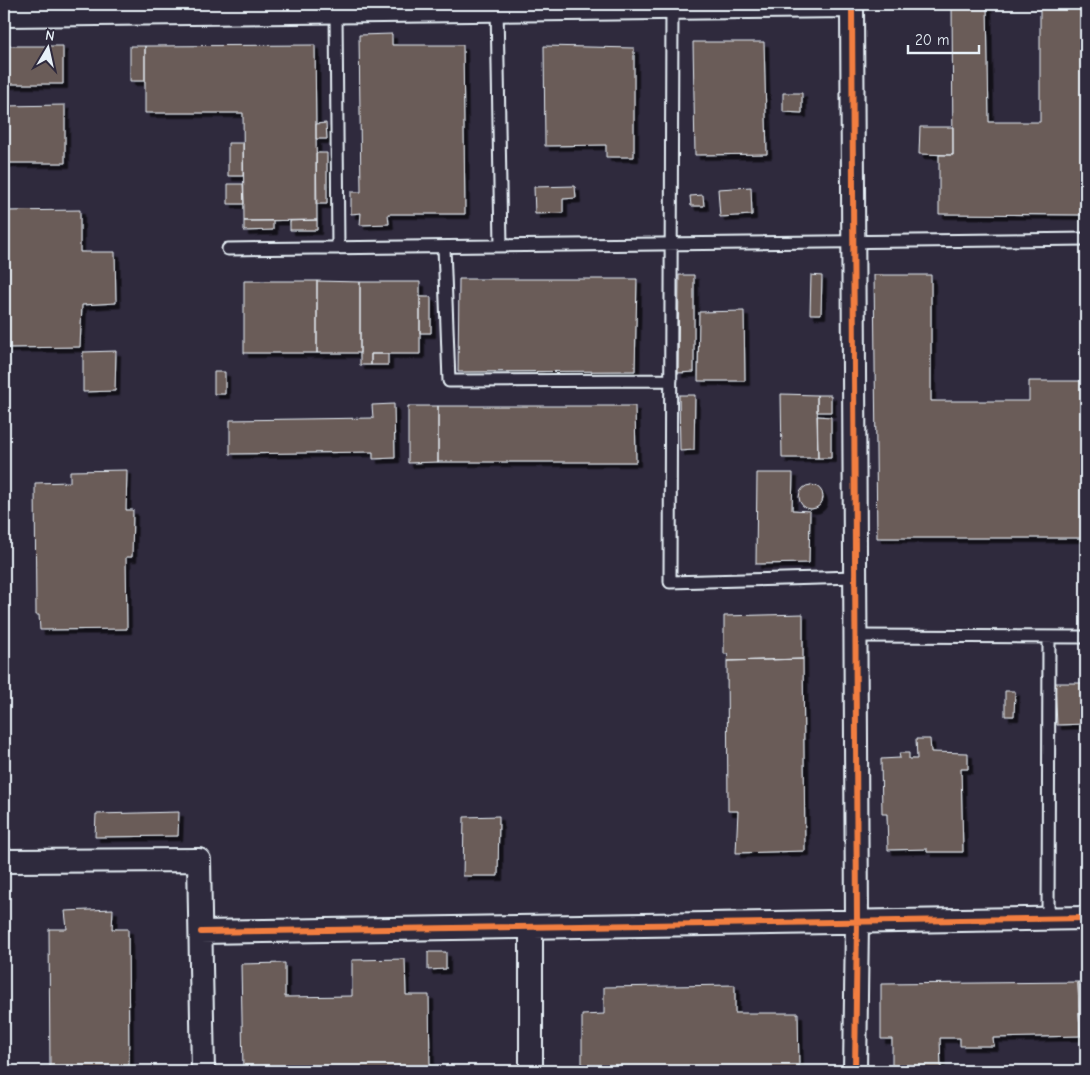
<svg xmlns="http://www.w3.org/2000/svg" width="1090" height="1075" font-family="'Comic Neue',sans-serif">
  <style>
    .building { fill: #6b5b59; stroke: #e8f1f8; filter: url(#shadow) }
    .lines { fill: none; stroke-linecap: round; stroke-linejoin: round }
    .service-casing { stroke: #e8f1f8; stroke-width: 15 }
    .minor-casing { stroke: #e8f1f8; stroke-width: 26 }
    .service { stroke: #2f2a3d; stroke-width: 11 }
    .minor { stroke: #2f2a3d; stroke-width: 22 }
    .cycleway-casing { stroke: #2f2a3d; stroke-width: 9 }
    .cycleway { stroke: #f27e40; stroke-width: 6 }
  </style>
  <defs>
    <filter id="shadow"><feDropShadow dx="4.5" dy="4.5" stdDeviation="0" flood-color="#0009"/></filter>
  </defs>
  <rect width="100%" height="100%" fill="#2f2a3d"/>
  <filter id="ink" filterUnits="userSpaceOnUse"><feTurbulence type="fractalNoise" baseFrequency=".02" numOctaves="2"/><feDisplacementMap in="SourceGraphic" scale="10" xChannelSelector="R" yChannelSelector="G"/><feConvolveMatrix kernelMatrix="1 2 1 2 8 2 1 2 1" color-interpolation-filters="sRGB"/></filter>
  <g filter="url(#ink)">
    <path class="building" d="M 952,4 L 987,4 L 989,122 L 1040,122 L 1040,4 L 1086,4 L 1086,215 L 939,214 L 939,155 L 953,155 Z
      M 392,34 L 392,45 L 463,45 L 465,214 L 388,214 L 389,224 L 360,225 L 361,213 L 351,214 L 351,192 L 361,192 L 359,35 Z
      M 693,42 L 764,42 L 767,154 L 695,155 Z
      M 315,45 L 317,220 L 244,221 L 243,113 L 145,113 L 145,46 Z
      M 4,46 L 63,46 L 63,84 L 4,84 Z
      M 130,46 L 145,46 L 145,81 L 130,81 Z
      M 544,46 L 634,48 L 634,157 L 606,157 L 606,145 L 545,146 Z
      M 783,93 L 802,93 L 802,113 L 783,112 Z
      M 65,105 L 65,163 L 4,163 L 4,106 Z
      M 326,123 L 327,139 L 316,139 L 316,124 Z
      M 920,127 L 953,127 L 953,155 L 919,154 Z
      M 228,143 L 243,143 L 243,176 L 228,176 Z
      M 316,153 L 327,153 L 327,204 L 316,204 Z
      M 228,184 L 243,184 L 244,204 L 228,204 Z
      M 575,186 L 576,198 L 563,199 L 563,213 L 535,214 L 534,187 Z
      M 751,187 L 752,215 L 720,217 L 718,189 Z
      M 703,195 L 704,206 L 691,206 L 690,196 Z
      M 80,210 L 80,252 L 115,252 L 116,303 L 82,305 L 80,347 L 4,348 L 4,211 Z
      M 317,220 L 317,230 L 290,230 L 290,221 Z
      M 244,221 L 273,221 L 273,230 L 244,231 Z
      M 679,275 L 694,275 L 694,372 L 678,373 Z
      M 811,275 L 822,276 L 821,314 L 810,314 Z
      M 874,275 L 931,275 L 931,401 L 1029,401 L 1029,381 L 1086,381 L 1086,538 L 877,538 Z
      M 459,279 L 637,279 L 635,371 L 458,372 Z
      M 244,281 L 317,281 L 317,353 L 244,353 Z
      M 317,281 L 360,282 L 360,353 L 317,353 Z
      M 360,282 L 420,282 L 420,354 L 371,354 L 371,365 L 360,365 Z
      M 420,297 L 431,297 L 431,333 L 420,333 Z
      M 744,311 L 745,381 L 698,381 L 699,312 Z
      M 116,351 L 115,391 L 83,392 L 83,352 Z
      M 371,354 L 388,354 L 388,365 L 371,365 Z
      M 214,372 L 225,372 L 225,394 L 214,394 Z
      M 781,394 L 817,395 L 818,458 L 782,458 Z
      M 679,395 L 695,395 L 694,450 L 680,451 Z
      M 817,395 L 831,395 L 831,412 L 817,412 Z
      M 394,404 L 395,458 L 373,459 L 373,452 L 230,454 L 230,420 L 373,418 L 372,405 Z
      M 408,406 L 438,406 L 438,462 L 408,463 Z
      M 438,406 L 635,406 L 636,462 L 438,462 Z
      M 817,416 L 831,417 L 831,458 L 818,458 Z
      M 127,470 L 126,510 L 133,510 L 132,557 L 126,557 L 127,629 L 40,630 L 39,615 L 36,615 L 35,483 L 70,482 L 70,471 Z
      M 757,473 L 793,473 L 792,510 L 810,511 L 809,563 L 756,564 Z
      M799 497a12 12 0 1 1 24 0a12 12 0 1 1-24 0Z
      M 803,614 L 803,659 L 727,661 L 728,654 L 724,654 L 724,616 Z
      M 803,659 L 805,851 L 736,853 L 738,811 L 728,811 L 727,661 Z
      M 1055,683 L 1086,683 L 1086,724 L 1057,725 Z
      M 1005,691 L 1015,691 L 1014,716 L 1005,716 Z
      M 916,739 L 930,739 L 931,752 L 968,753 L 968,769 L 961,769 L 963,852 L 927,852 L 927,849 L 888,850 L 887,814 L 882,814 L 881,759 L 900,758 L 899,753 L 909,753 L 909,759 L 917,759 Z
      M 1082,760 L 1086,760 L 1086,847 L 1083,847 Z
      M 179,812 L 178,836 L 95,837 L 96,814 Z
      M 499,816 L 498,876 L 463,876 L 464,817 Z
      M 113,909 L 112,929 L 128,929 L 129,1071 L 50,1071 L 49,929 L 67,929 L 65,911 Z
      M 428,952 L 446,952 L 446,969 L 428,970 Z
      M 405,959 L 406,995 L 429,995 L 430,1071 L 243,1071 L 241,964 L 285,963 L 285,997 L 352,996 L 352,960 Z
      M 1078,982 L 1086,982 L 1086,1036 L 1080,1036 Z
      M 1078,982 L 1080,1036 L 993,1038 L 994,1046 L 960,1046 L 960,1038 L 940,1038 L 941,1071 L 892,1071 L 892,1039 L 881,1039 L 881,984 Z
      M 735,985 L 735,1013 L 798,1013 L 799,1071 L 582,1071 L 582,1015 L 604,1014 L 604,987 Z"/>
    <g class="lines">
      <g class="service-casing">
        <path id="service" d="M 497,5 L 501,246
          M 672,5 L 670,582 L 856,577
          M 336,12 L 338,248
          M 444,247 L 449,381 L 671,380
          M 228,249 L 1086,239
          M 856,636 L 1086,637
          M 1048,919 L 1049,637"/>
      </g>
      <g class="minor-casing">
        <path id="minor" d="M 852,4 L 857,922 L 855,1071
          M 4,15 L 852,6
          M 4,861 L 199,860 L 203,1071
          M 531,927 L 531,1071
          M 201,932 L 1086,918"/>
      </g>
      <use href="#service" class="service"/>
      <use href="#minor" class="minor"/>
      <g class="cycleway-casing">
        <path id="cycleway" d="M 852,4 L 857,922 L 855,1071
          M 201,932 L 1086,918"/>
      </g>
      <use href="#cycleway" class="cycleway"/>
    </g>
  </g>
  <rect width="1090" height="1075" fill="none" stroke="#2f2a3d" stroke-width="20"/>
  <rect x="10" y="10" width="1070" height="1055" fill="none" stroke="#e8f1f8" stroke-width="2" filter="url(#ink)"/>
  <g transform="translate(48 48) rotate(9)" stroke="#2f2a3d" stroke-width="4" paint-order="stroke">
  <path d="M0-4L9 19L0 12L-9 19Z" fill="#e8f1f8"/>
  <text y="-8" font-size="14" font-weight="bold" text-anchor="middle" fill="#e8f1f8">N</text>
  </g>
  <path d="M908 45v8h71v-8" fill="none" stroke="#e8f1f8" stroke-width="2.5"/>
  <text x="915" y="45" font-size="15" fill="#e8f1f8" stroke="#2f2a3d" stroke-width="4" paint-order="stroke">20 m</text>
</svg>
